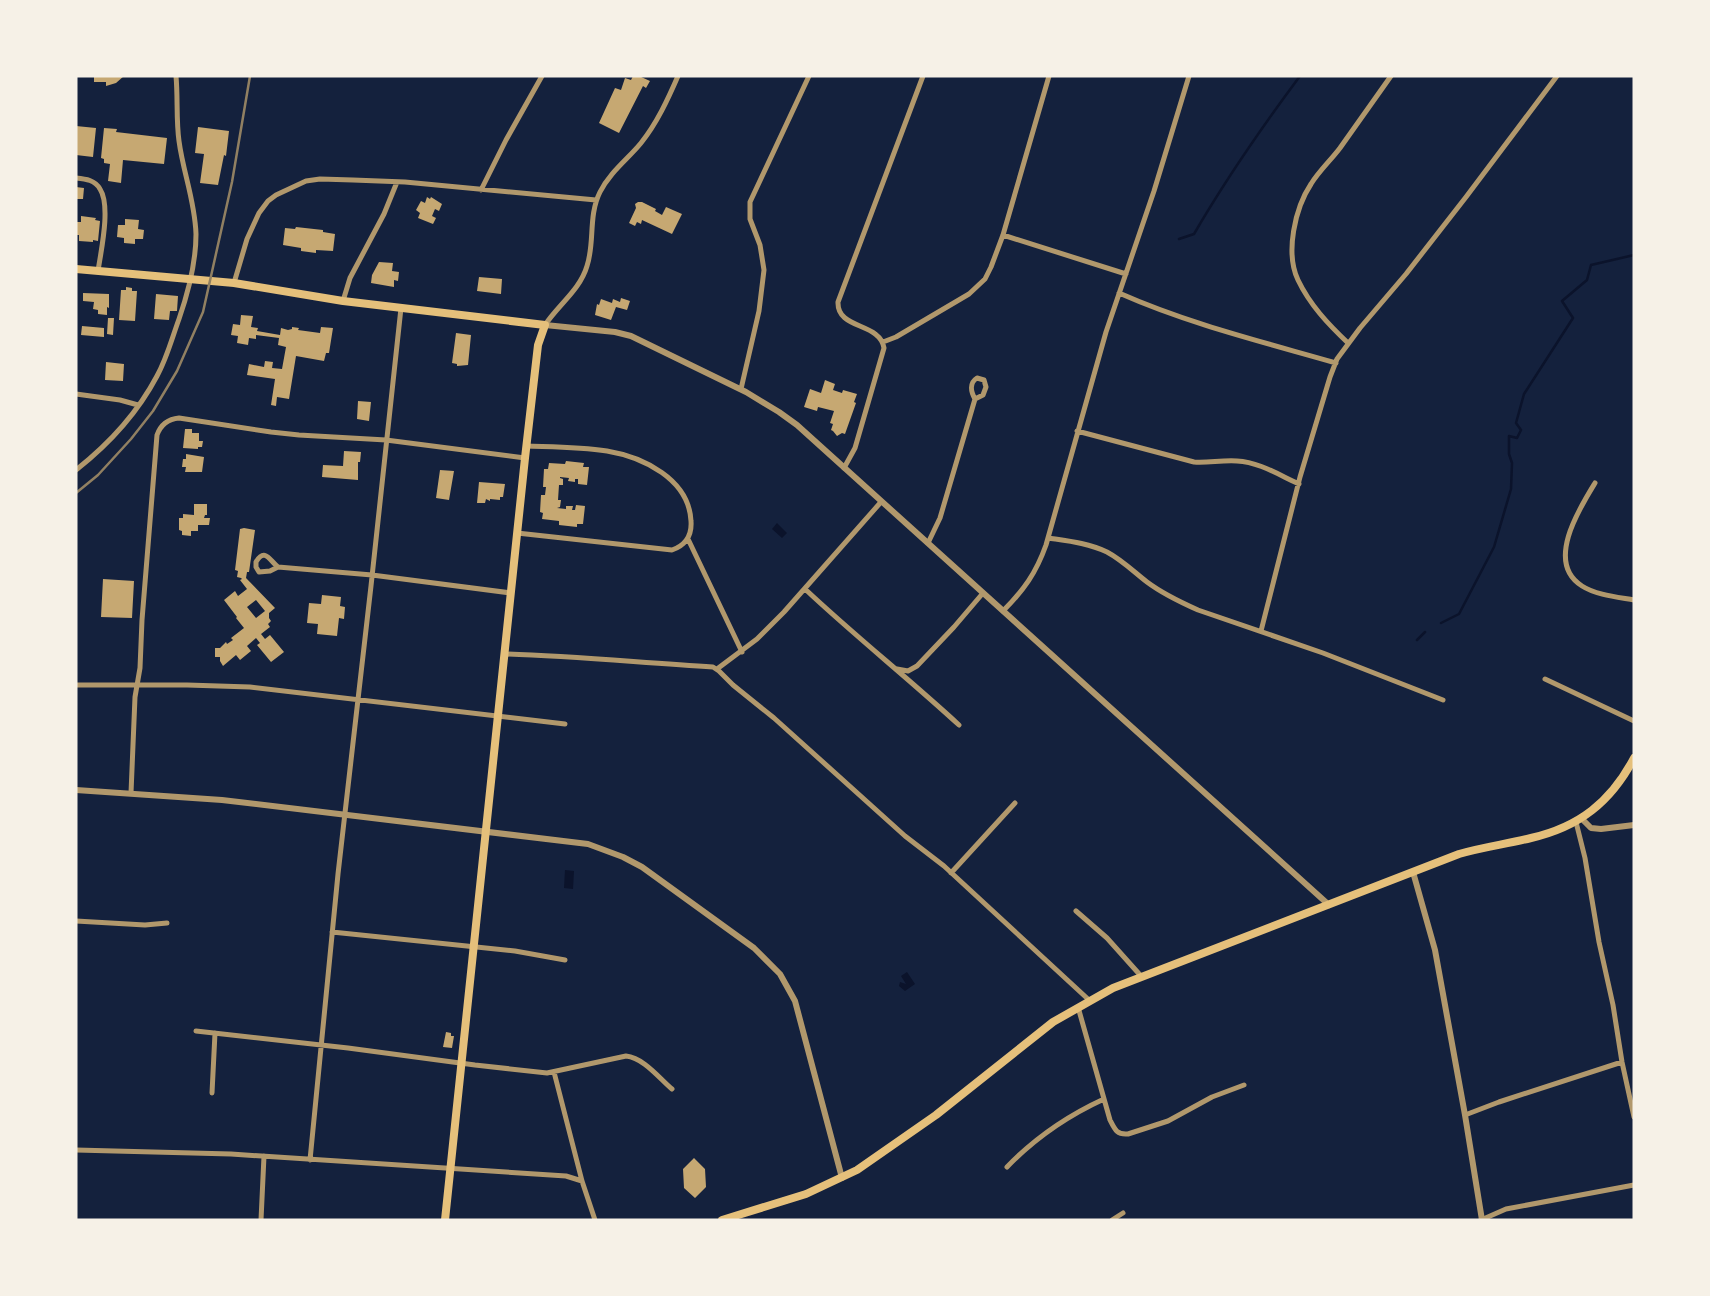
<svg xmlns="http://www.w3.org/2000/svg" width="1710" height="1296" font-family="'DM Sans',sans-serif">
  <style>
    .water { fill: #0b132b }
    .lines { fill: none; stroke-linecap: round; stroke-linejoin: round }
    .stream { stroke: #0b132b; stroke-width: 2.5 }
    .building { fill: #c6a872; fill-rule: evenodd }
    .minor { stroke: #b1986c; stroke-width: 5 }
    .tertiary { stroke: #b1986c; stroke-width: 6 }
    .secondary { stroke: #e5c07b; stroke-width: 8 }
    .primary { stroke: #e5c07b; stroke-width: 8 }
    .rail { stroke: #918062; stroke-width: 2.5 }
  </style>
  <rect width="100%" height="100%" fill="#14213d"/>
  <path class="water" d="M 777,523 L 787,533 L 782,538 L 772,529 Z
    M 565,870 L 574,871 L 573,889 L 564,888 Z
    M 907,972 L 915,984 L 905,991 L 899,986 L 900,982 L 906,984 L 901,976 Z"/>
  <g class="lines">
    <path class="stream" d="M 1179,239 L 1194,234 C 1226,179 1262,127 1300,76
      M 1441,623 L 1459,614 L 1494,547 L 1511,489 L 1512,463 L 1509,454 L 1509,436 L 1517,438 L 1521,430 L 1516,423 L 1524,394 L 1573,318 L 1562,301 L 1587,280 L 1591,265 L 1634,255
      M 1417,640 L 1425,632"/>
  </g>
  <path class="building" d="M 94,76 L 124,76 L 116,83 L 106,86 L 106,82 L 94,82 Z
    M 633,76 L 639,76 L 650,81 L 646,88 L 643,86 L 619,133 L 599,123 L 615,88 L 621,90 L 625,78 L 631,80 Z
    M 76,126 L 96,128 L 93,157 L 76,155 Z
    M 198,127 L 229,131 L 226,156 L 224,155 L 218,185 L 200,183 L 204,154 L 195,153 Z
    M 104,128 L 117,129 L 116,132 L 167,138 L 164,164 L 123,160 L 121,183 L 108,181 L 110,164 L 104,163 L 104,159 L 101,158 Z
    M 76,187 L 84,188 L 83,199 L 76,199 Z
    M 427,197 L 430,199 L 431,197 L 442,204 L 439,211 L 435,209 L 432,216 L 436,218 L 433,224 L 418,218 L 420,213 L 416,210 L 421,201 L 425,203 Z
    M 638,202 L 642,202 L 656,209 L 655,211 L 662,215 L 666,207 L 682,214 L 672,234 L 642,220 L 641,224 L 637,222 L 635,226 L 629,223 L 636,208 L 635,204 Z
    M 81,216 L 96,218 L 95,220 L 100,221 L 98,241 L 93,240 L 93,242 L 79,241 L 79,235 L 76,235 L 77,222 L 81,222 Z
    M 125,219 L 139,220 L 138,229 L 144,230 L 143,239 L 135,239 L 135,244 L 124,243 L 124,238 L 117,237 L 118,225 L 125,225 Z
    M 296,227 L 323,230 L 323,232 L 335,234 L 333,251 L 316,250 L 316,253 L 301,251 L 301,248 L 283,245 L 285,228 L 295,229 Z
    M 379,262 L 393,263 L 392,271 L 399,272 L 398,281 L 394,280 L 394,287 L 371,283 L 372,275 Z
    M 479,277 L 502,279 L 501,294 L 477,291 Z
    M 126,287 L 132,288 L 132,291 L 137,291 L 135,321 L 119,320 L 121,290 L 126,290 Z
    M 83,293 L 109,294 L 109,308 L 107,307 L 107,315 L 98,314 L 98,310 L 93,309 L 94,302 L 83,301 Z
    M 156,294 L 178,296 L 177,311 L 170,311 L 169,320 L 154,319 Z
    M 621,298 L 630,301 L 627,310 L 616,307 L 611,320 L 595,315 L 597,304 L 599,305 L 601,299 L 612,303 L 613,299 L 620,302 Z
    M 241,315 L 253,316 L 251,327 L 258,328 L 257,331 L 280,335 L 281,328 L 288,330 L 292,329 L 292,327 L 299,328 L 298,330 L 320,333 L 321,327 L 333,328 L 329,353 L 326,353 L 324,361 L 296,356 L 289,399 L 277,397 L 276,406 L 271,405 L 275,379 L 247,375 L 249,364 L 264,367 L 265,361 L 273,362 L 272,368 L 282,369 L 286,347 L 278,345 L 279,338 L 256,335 L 256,339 L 249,338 L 248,345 L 237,343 L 238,336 L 231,335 L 233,324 L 240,325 Z
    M 108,318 L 114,318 L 113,335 L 107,334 Z
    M 82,326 L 104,328 L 104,337 L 81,335 Z
    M 456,333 L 471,335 L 468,365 L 457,366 L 457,364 L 452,363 Z
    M 106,362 L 124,364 L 123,381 L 105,380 Z
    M 825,380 L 835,384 L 833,390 L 842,393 L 843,390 L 857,394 L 854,402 L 856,403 L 845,434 L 842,433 L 837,436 L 833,431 L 831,430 L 833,424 L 830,423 L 834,411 L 818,407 L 817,411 L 804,407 L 810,389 L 821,393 Z
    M 358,401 L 371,402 L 369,421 L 357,419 Z
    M 185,429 L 192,429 L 192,433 L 199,433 L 199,441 L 203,441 L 202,447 L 198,447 L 198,449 L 183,448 Z
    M 344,451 L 361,452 L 360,462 L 358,462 L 358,480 L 322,477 L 323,465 L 343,466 Z
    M 186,454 L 204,457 L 202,472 L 185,472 L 186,467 L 182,467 L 183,459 L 186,459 Z
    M 566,461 L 584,463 L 583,467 L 589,467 L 587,485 L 578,484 L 578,479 L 575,479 L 575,482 L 568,481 L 569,478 L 560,477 L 560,478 L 563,479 L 563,485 L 559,485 L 558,500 L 561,500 L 560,507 L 557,508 L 566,509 L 566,506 L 573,506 L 572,510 L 575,510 L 576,505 L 585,506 L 583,524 L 577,524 L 577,527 L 559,525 L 559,521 L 542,519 L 543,513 L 540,512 L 541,495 L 545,495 L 546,487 L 543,487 L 544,469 L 548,469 L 549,463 L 565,464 Z
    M 440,470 L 454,471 L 449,500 L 436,498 Z
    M 479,482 L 505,484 L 503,497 L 500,497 L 500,500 L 490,499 L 490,501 L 486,499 L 485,503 L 477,503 Z
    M 194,504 L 207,504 L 207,515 L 205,515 L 204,518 L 210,518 L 209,525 L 198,525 L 198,531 L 191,531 L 191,536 L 182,535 L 182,531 L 179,530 L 179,518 L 183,518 L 183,514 L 194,515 Z
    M 244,528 L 255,530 L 249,572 L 247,572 L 246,578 L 275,608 L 269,613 L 269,618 L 271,621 L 268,624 L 270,627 L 261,634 L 265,639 L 270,635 L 284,652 L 271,662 L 257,645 L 260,643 L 256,638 L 247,646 L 251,651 L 240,660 L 236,655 L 223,666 L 220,661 L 220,657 L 215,657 L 215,648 L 220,648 L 226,642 L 227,644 L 233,640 L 231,638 L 244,628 L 236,618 L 237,617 L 224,600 L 235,591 L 238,596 L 247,589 L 240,580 L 242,579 L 241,578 L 237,577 L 238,571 L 235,570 L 240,529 ZM 256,600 L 265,611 L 256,618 L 247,607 Z
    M 103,579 L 134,581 L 132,618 L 101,617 Z
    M 322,595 L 341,597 L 340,606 L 345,607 L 344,619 L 339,618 L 337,636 L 317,634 L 318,624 L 307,623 L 309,603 L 321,604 Z
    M 446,1032 L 451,1033 L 451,1036 L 454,1036 L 452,1048 L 443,1047 Z
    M 694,1158 L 705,1169 L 706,1187 L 695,1198 L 684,1188 L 683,1169 Z"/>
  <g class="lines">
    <path class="minor" d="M 76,178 C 86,179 95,180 100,189 C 111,206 101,251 98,271
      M 481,190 L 506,140 L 542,76
      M 1003,235 L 1126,274
      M 234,283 L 247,239 L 259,213 L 268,201 L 276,195 L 306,181 L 320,179 L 353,180 L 405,182 L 596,200
      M 1119,293 C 1189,324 1263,342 1336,363
      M 343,301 L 350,278 L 384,214 L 397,182
      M 545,325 C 558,305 580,290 587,266 C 595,242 588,216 600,192 C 610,172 628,159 641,143 C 657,123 668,99 678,76
      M 883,342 L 896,337 L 969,294 L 985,279 L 991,267 L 1003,235 L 1049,76
      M 1348,343 C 1328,324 1310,305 1298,280 C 1285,253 1295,208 1311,184 C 1319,171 1331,160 1340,148 C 1357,124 1374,100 1391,76
      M 977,378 L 984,380 L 986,387 L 983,395 L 975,399 C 971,392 969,383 977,378 Z
      M 741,389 L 759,311 L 764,270 L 760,245 L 750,219 L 750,202 L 809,76
      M 76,394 L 120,400 L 138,405
      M 1077,431 L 1194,462 C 1208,463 1222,460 1237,461 C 1259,462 1279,475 1299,484
      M 844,468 L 855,448 L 884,348 C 880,322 837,330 838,302 L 923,76
      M 76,470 C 109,444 138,412 157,376 C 167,358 172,338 179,319 C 188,293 196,261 196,234 C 195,201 183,172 179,141 C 176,120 178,98 176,76
      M 1595,483 C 1579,509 1545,563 1582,586 C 1596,595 1617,597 1634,600
      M 517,533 L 672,550 C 686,545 692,535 691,521 C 689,479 643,457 607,451 C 580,447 553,447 526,446
      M 1048,538 C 1068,541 1088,543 1107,552 C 1122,560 1134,572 1147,582 C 1163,594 1180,602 1198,610 L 1323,653 L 1443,700
      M 688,539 L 742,652
      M 928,543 L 940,518 L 975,399
      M 278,567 L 270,571 L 259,572 L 256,567 L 256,562 C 265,547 270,561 278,567 L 372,575 L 511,593
      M 805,589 C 855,636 908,678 959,725
      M 1003,611 C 1024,590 1036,573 1046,545 L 1106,332 L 1154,191 L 1189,76
      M 1261,631 L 1300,477 L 1330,377 L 1337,359 L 1360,328 L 1406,274 L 1466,197 L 1557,76
      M 505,654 C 574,656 643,663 713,667 L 719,671 L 733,685 L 774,718 L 905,836 L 944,866 L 1089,1000
      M 717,669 L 757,639 L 784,612 L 881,502
      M 897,669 L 908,671 L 917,666 L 954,627 L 983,593
      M 1545,679 L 1634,721
      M 76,685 L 187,685 L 250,687 L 565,724
      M 131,793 L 135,697 L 140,668 L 142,620 L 157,435 C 161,424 168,419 179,418 L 271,432 L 299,435 L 386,440 L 525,458
      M 1576,822 L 1585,858 L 1599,942 L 1613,1005 L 1622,1062 L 1634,1117
      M 951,873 L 1015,803
      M 1076,911 L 1107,938 L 1141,976
      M 76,921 L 145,925 L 167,923
      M 332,932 L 515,951 L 565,960
      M 1078,1007 L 1110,1120 C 1115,1130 1117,1135 1128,1134 L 1168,1121 L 1212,1097 L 1244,1085
      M 196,1031 L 348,1048 L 475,1065 L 547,1073 L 626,1056 C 644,1058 659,1078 672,1089
      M 554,1072 L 582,1181 L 595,1220
      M 212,1093 L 215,1033
      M 1465,1115 L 1499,1102 L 1622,1062
      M 76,1150 L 231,1154 L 566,1176 L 582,1181
      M 310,1160 L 338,874 L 371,586 L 401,308
      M 1007,1167 C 1035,1138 1067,1116 1104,1099
      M 261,1220 L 264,1156
      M 1112,1220 L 1123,1213
      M 1481,1220 L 1506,1209 L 1634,1185"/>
    <path class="tertiary" d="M 545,325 L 615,332 L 631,336 L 746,392 L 779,412 L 797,425 L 1329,905
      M 76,790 L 222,800 L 588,844 L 623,857 L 642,867 L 754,948 L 780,974 L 795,1001 L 842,1178
      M 1582,819 L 1591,828 L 1601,829 L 1634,825
      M 1413,872 L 1435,950 L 1465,1115 L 1482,1220"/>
    <path class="secondary" d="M 76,269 L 234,283 L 343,301 L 545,325 L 538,345 L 525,458 L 445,1220"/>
    <path class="primary" d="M 722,1220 L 806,1194 L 857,1170 L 936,1115 L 1053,1022 L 1113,988 L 1459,854 C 1483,847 1507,844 1531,838 C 1579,827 1611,802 1634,758"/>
    <path class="rail" d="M 76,493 L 98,475 L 131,439 L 153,411 L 177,371 L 203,312 L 232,182 L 250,76"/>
  </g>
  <rect width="1710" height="1296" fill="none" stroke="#f6f1e7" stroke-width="155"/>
</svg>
